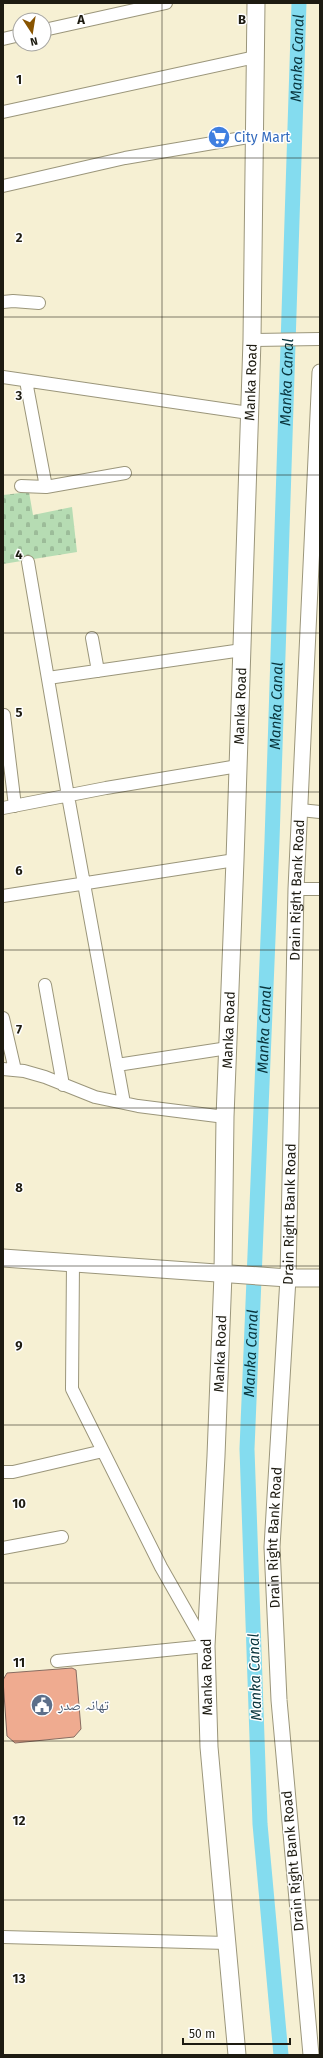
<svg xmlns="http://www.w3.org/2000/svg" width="323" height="2058" font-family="'Fira Sans','Noto Naskh Arabic',sans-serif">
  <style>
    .cemetery { fill: url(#cemetery-stones) }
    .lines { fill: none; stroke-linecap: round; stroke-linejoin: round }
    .canal { stroke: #84dcef; stroke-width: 15 }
    .building { fill: #efab90; stroke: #886d62 }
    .minor-casing { stroke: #9b967b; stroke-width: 14 }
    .tertiary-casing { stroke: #9b967b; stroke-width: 17 }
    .secondary-casing { stroke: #9b967b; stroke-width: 19 }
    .minor { stroke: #fff; stroke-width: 12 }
    .tertiary { stroke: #fff; stroke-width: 15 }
    .secondary { stroke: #fff; stroke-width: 17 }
    .grid { fill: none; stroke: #1d1b11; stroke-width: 1; stroke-opacity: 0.55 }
    .labels { text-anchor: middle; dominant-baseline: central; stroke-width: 3; stroke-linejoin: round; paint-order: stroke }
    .shop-label { font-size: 14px; fill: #366cbe; stroke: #fff; text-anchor: start }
    .street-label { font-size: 14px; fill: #1d1b11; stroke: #fff }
    .service-label { font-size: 14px; fill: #4e5e75; stroke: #fff; text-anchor: start }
    .water-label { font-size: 15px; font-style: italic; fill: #08343c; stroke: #fff }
    .grid-label { font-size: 13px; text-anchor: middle; font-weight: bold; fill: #1d1b11; stroke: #fff; stroke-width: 3; stroke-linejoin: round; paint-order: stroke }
  </style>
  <defs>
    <pattern id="cemetery-stones" width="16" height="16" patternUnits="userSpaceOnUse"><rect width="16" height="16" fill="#b6dcb3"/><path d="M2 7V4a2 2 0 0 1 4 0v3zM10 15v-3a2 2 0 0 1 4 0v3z" fill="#9cbc99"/></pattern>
  </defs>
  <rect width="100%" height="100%" fill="#f6f0d3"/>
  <path class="cemetery" d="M 29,492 L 33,515 L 72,507 L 77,552 L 3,564 L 3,495 Z"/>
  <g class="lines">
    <path class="canal" id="s1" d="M 281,2055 L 260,1824 L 247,1449 L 272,841 L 299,3"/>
  </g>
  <path class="building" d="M 72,1668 L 76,1670 L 81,1729 L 74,1737 L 15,1743 L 7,1736 L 3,1680 L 7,1673 Z"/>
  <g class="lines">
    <g class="minor-casing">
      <path id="minor" d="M 44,30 L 166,3
        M 3,39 L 20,35
        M 3,112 L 255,57
        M 3,186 L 125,158 L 254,136
        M 3,302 L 13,301 L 39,303
        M 252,340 L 320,339
        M 3,377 L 249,413
        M 26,381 L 46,487
        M 21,486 L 46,487 L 125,473
        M 28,562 L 68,796 L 124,1103
        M 92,638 L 98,671
        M 48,678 L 242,650
        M 4,715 L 15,806
        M 3,808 L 106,788 L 238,766
        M 300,810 L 320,812
        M 296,889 L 320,889
        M 3,896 L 235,860
        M 45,985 L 63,1085
        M 3,1018 L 15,1070
        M 117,1065 L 228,1048
        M 3,1069 L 24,1071 L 45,1077 L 95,1097 L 138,1106 L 225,1117
        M 3,1472 L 13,1472 L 103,1451
        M 3,1548 L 62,1537
        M 57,1661 L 206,1646 L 161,1567 L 72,1389 L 73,1262
        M 3,1937 L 227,1943"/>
    </g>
    <g class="tertiary-casing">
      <g id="tertiary">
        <path id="s2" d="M 311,2055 L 279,1700 L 272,1547 L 288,1278 L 296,889 L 320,372"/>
      </g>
    </g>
    <g class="secondary-casing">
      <g id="secondary">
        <path d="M 3,1258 L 288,1278 L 320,1278"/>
        <path id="s3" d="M 237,2055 L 209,1747 L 206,1646 L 216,1456 L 223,1274 L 225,1117 L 235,860 L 252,340 L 256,3"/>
      </g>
    </g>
    <use href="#minor" class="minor"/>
    <use href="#tertiary" class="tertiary"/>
    <use href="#secondary" class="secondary"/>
  </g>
  <path class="grid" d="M 162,3 L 162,2055M 3,158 L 320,158M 3,317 L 320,317M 3,475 L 320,475M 3,633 L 320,633M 3,792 L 320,792M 3,950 L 320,950M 3,1108 L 320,1108M 3,1266 L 320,1266M 3,1425 L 320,1425M 3,1583 L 320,1583M 3,1741 L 320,1741M 3,1900 L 320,1900"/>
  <defs>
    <g id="supermarket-disc" transform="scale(1.15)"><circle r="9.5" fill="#3f7fe0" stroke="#fff"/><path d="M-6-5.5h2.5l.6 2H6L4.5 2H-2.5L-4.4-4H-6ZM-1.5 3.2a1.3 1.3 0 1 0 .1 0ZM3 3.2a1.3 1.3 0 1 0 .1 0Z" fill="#fff"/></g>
    <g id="civic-disc" transform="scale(1.15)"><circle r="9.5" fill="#5c6f8a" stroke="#fff"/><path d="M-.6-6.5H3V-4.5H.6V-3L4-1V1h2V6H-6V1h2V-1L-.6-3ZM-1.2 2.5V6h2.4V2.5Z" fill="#fff"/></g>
  </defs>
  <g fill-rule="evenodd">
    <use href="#supermarket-disc" x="219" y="137"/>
    <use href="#civic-disc" x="42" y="1705"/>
  </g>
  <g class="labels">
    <g class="shop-label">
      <text x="234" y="137">City Mart</text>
    </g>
    <g class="street-label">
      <text stroke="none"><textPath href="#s3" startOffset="1675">Manka Road</textPath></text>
      <text stroke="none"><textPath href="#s3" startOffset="1351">Manka Road</textPath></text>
      <text stroke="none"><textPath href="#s2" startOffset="1167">Drain Right Bank Road</textPath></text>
      <text stroke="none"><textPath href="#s3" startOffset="1027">Manka Road</textPath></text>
      <text stroke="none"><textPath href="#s2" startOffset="843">Drain Right Bank Road</textPath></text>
      <text stroke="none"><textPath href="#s3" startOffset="703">Manka Road</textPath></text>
      <text stroke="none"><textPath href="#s2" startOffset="519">Drain Right Bank Road</textPath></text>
      <text transform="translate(207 1677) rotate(-91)">Manka Road</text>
      <text transform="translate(293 1861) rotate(-95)">Drain Right Bank Road</text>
    </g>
    <g class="service-label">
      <text x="58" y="1705">تھانہ صدر</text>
    </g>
    <g class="water-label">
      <text stroke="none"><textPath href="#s1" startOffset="1999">Manka Canal</textPath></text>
      <text stroke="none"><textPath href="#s1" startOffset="1675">Manka Canal</textPath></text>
      <text stroke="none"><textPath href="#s1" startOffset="1351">Manka Canal</textPath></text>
      <text stroke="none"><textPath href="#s1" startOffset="1027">Manka Canal</textPath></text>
      <text stroke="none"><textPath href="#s1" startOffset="703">Manka Canal</textPath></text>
      <text transform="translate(255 1677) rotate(-92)">Manka Canal</text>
    </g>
  </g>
  <g class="grid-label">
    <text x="81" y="24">A</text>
    <text x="242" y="24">B</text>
    <text x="19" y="84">1</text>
    <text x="19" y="242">2</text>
    <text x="19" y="400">3</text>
    <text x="19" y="559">4</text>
    <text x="19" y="717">5</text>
    <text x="19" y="875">6</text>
    <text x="19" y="1034">7</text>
    <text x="19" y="1192">8</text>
    <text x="19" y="1350">9</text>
    <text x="19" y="1508">10</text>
    <text x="19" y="1667">11</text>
    <text x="19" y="1825">12</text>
    <text x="19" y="1983">13</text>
  </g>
  <rect width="323" height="2058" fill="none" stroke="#1d1b11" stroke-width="8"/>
  <g transform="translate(32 32) rotate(168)"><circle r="19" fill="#ffffff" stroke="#a5a4a0"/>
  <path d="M0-3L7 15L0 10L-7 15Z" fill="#885400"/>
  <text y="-6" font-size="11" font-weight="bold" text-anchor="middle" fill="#1d1b11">N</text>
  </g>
  <path d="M183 2038v6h107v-6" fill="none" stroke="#1d1b11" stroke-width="2"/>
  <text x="189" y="2038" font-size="12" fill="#1d1b11" stroke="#ffffff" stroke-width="3" paint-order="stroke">50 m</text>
</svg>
